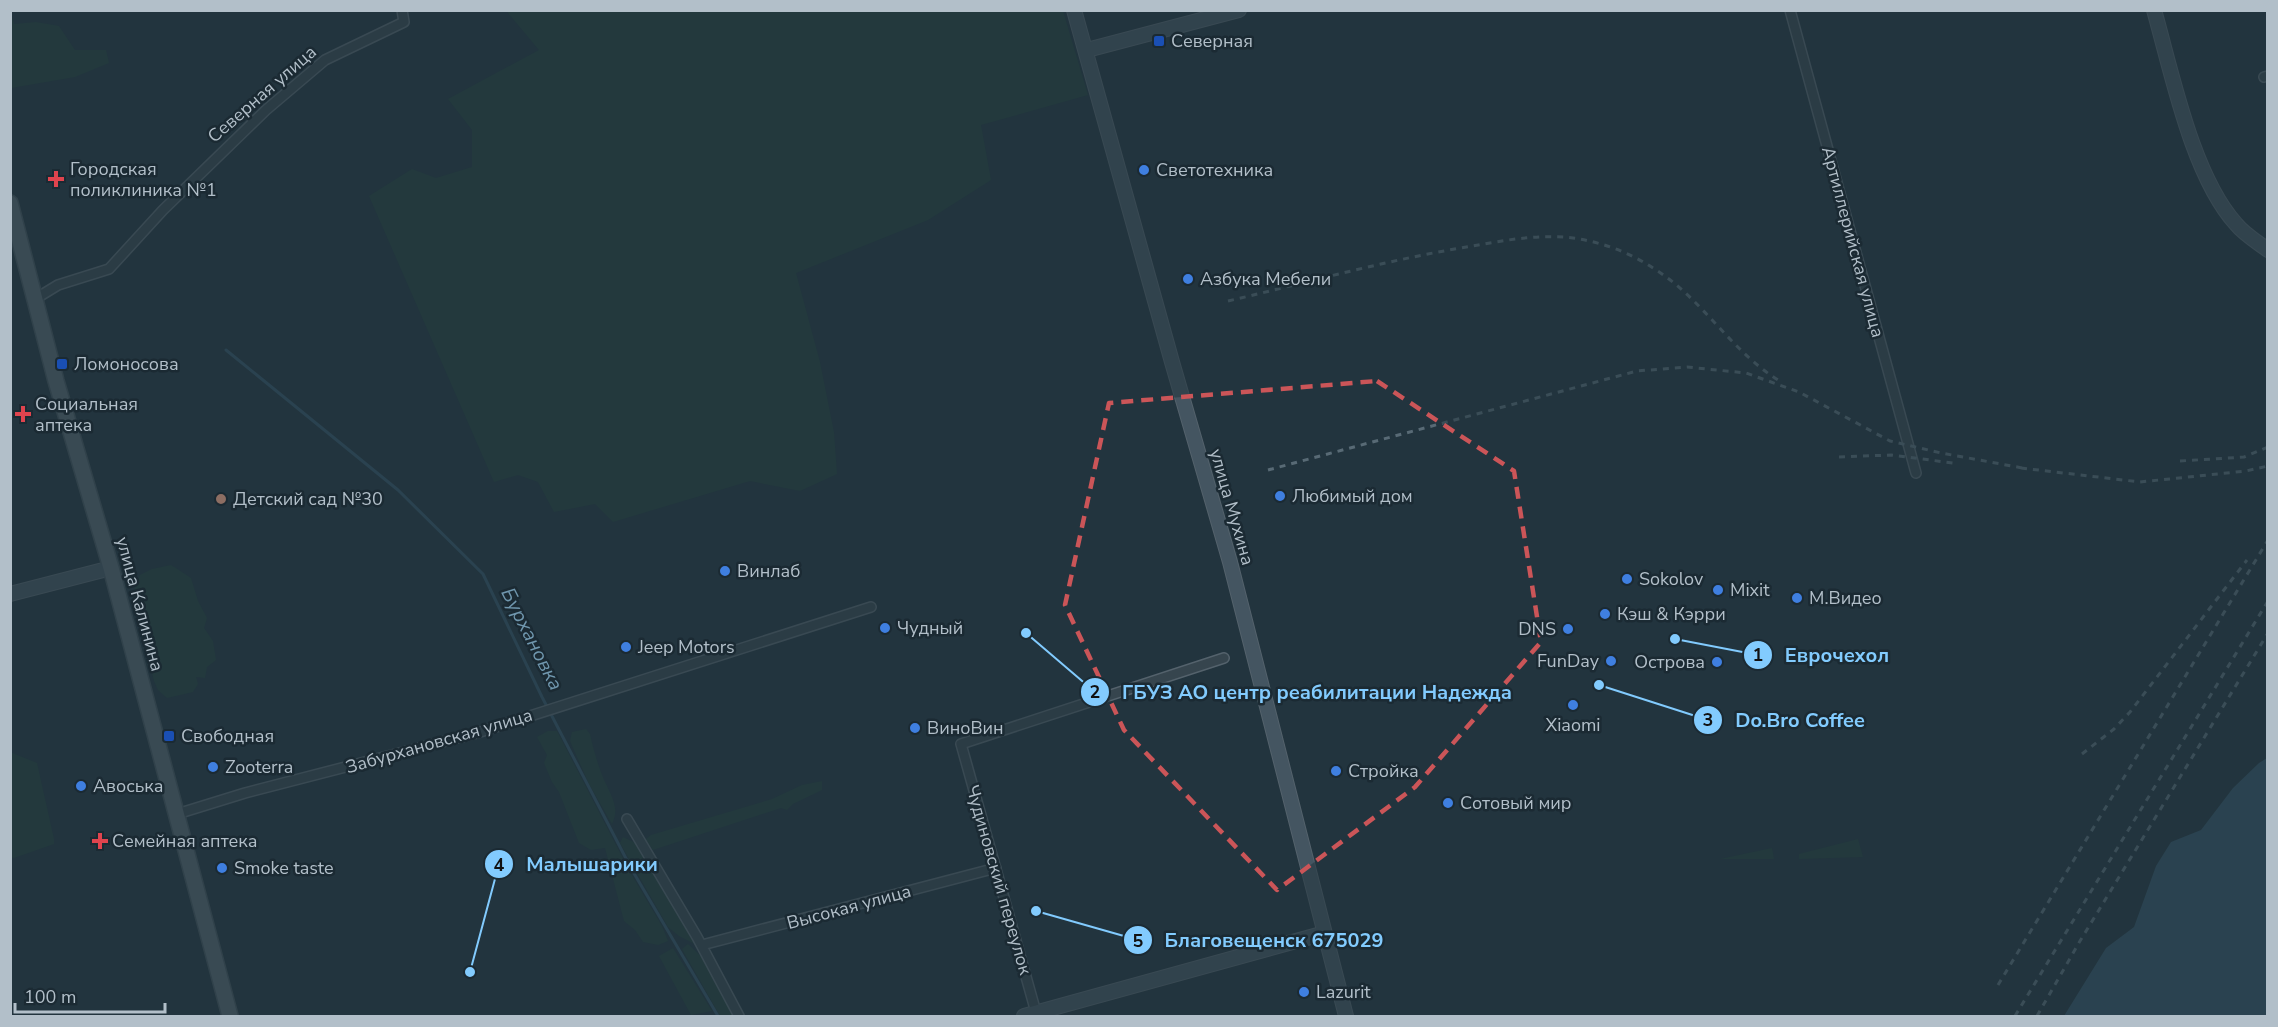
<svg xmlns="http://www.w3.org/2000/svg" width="2278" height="1027" font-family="'Nunito Sans',sans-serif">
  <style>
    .green { fill: #243f3d }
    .water { fill: #345366 }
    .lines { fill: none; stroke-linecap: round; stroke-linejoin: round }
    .stream { stroke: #345366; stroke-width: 3 }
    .street-casing { stroke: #54626c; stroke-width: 12 }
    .secondary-casing { stroke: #54626c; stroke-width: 16 }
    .primary-casing { stroke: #42515a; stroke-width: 18 }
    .street { stroke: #36454e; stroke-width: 9 }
    .secondary { stroke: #445561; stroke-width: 14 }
    .primary { stroke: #54646e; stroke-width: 15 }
    .rail { stroke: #586a75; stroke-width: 3; stroke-dasharray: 6 6; stroke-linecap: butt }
    .marked { fill: none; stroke: #cb5558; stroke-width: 4.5; stroke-dasharray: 12 8; stroke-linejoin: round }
    .transit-dot { fill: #1a4fb4; stroke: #1b2a33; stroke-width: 2 }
    .shop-dot { fill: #3f7fe0; stroke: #1b2a33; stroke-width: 2 }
    .health-dot { fill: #e0444e; stroke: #1b2a33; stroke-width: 2 }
    .education-dot { fill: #8d6e63; stroke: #1b2a33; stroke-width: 2 }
    .labels { text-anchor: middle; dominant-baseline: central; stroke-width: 5; stroke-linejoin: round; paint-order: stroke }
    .poi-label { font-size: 18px; fill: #b2bfc9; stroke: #1b2a33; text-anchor: start }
    .street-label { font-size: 18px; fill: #b2bfc9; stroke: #1b2a33 }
    .water-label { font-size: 20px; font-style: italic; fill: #7097ae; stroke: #1b2a33 }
    .leader { fill: none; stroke: #82cbfe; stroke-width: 2 }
    .callout-dot { fill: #82cbfe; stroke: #1b2a33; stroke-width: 2 }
    .mark-label { font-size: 18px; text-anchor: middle; font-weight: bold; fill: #111 }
    .callout-label { font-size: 20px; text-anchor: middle; font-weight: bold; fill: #82cbfe; stroke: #1b2a33; stroke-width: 5; stroke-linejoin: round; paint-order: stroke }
  </style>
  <rect width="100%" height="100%" fill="#22343e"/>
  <path class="green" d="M 508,11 L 1063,11 L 1088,95 L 981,125 L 991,180 L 928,220 L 796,273 L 820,362 L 834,432 L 837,474 L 800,491 L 750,481 L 613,522 L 595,504 L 554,512 L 538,482 L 518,475 L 494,482 L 369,196 L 412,169 L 436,178 L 472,167 L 472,130 L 448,99 L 539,50 L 508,13 Z
    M 11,13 L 14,24 L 36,22 L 59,26 L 75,50 L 106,50 L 109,63 L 75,77 L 11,88 Z
    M 171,565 L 191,578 L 198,601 L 207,618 L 204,628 L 213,641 L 216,660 L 207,667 L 205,678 L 196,677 L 198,684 L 193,692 L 167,698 L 158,690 L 154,681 L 133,593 L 140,575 L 152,569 Z
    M 586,729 L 590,734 C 593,748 597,762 602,775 C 609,793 621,806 612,824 L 589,784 L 570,741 L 572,732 Z
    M 548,731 L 557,731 L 630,872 L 662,926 L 668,941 L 658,945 L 643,942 L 635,930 L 624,921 L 605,848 L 591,850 L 579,843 L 559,792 L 552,782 L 544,763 L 547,755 L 537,737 Z
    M 10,752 L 37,763 L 54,839 L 54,844 L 14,858 L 10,857 Z
    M 822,781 L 822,790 L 793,804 L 787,810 L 781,808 L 653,850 L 645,840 L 651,835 L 772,799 L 802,785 Z
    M 623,837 L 646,848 L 697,935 L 695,944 L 679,936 L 668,927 L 620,843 Z
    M 1858,839 L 1863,857 L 1799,859 L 1799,854 Z
    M 1772,848 L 1774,859 L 1720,859 Z
    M 688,944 L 710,965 L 735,1016 L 720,1016 L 682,949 Z
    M 673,948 L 712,1011 L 691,1015 L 659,956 Z"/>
  <path class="water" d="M 2267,758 L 2267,1016 L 2064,1016 L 2106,948 L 2134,927 L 2156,866 L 2171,842 L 2201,830 L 2233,788 L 2259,763 Z"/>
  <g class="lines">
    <path class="stream" d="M 226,350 L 398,490 L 483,574 L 542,697 L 632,870 L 718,1016"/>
    <g class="street-casing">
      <path id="street" d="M 1790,10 L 1916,473
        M 2264,77 L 2268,76
        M 35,299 L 58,285 L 109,269 L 163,210 L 266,110 L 325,60 L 404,22 L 402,10
        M 177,814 L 245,793 L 477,733 L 871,607
        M 627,819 L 697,937 L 739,1016
        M 702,945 L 996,868
        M 1037,1016 L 961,744 L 1224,658"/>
    </g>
    <g class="secondary-casing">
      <path id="secondary" d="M 1074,10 L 1172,362 L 1230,562 L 1346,1016
        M 2154,10 C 2172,73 2192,175 2236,224 C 2244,234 2257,242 2268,250
        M 1087,50 L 1239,10
        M 10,594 L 111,568
        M 1024,1016 L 1325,933"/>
    </g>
    <g class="primary-casing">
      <path id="primary" d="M 10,203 L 56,381 L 111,568 L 230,1016"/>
    </g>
    <use href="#street" class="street"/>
    <use href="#secondary" class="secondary"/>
    <use href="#primary" class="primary"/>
    <path class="rail" d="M 1228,301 C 1310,282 1390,259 1473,246 C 1505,240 1540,234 1573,238 C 1601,242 1629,252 1653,268 C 1702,298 1730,350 1778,380
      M 1839,457 L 1891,455 L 1953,463
      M 2180,461 L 2244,457 L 2268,447
      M 2021,468 L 2140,482 L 2246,471 L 2268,466
      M 1268,470 L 1637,371 L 1687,367 L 1746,373 L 1799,392 L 1890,441 L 1941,453 L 2028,469
      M 2082,754 L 2114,729 L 2130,712 L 2247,560
      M 1998,985 L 2268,540
      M 2015,1016 L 2268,601
      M 2037,1016 L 2080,941 L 2268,633"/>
  </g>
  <path d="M0 0H2278V1027H0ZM 1377,381 L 1514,471 L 1541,642 L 1415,787 L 1277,890 L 1124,730 L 1065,605 L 1109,403 Z" fill="#22343e" fill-opacity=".55" fill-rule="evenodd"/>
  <path class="marked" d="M 1377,381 L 1514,471 L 1541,642 L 1415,787 L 1277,890 L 1124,730 L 1065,605 L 1109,403 Z"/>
  <g class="transit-dot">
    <rect x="1153" y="35" width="12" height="12" rx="3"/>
    <rect x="56" y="358" width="12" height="12" rx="3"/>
    <rect x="163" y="730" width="12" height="12" rx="3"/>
  </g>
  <g class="shop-dot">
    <circle cx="1144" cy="170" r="6"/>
    <circle cx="1188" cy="279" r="6"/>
    <circle cx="1280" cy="496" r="6"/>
    <circle cx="725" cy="571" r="6"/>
    <circle cx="1627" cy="579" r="6"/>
    <circle cx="1718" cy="590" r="6"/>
    <circle cx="1797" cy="598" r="6"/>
    <circle cx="1605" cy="614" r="6"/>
    <circle cx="885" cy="628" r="6"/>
    <circle cx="1568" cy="629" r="6"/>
    <circle cx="626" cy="647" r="6"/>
    <circle cx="1611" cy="661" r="6"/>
    <circle cx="1717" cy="662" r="6"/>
    <circle cx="1573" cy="705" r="6"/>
    <circle cx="915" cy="728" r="6"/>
    <circle cx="213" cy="767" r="6"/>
    <circle cx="1336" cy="771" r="6"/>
    <circle cx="81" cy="786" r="6"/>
    <circle cx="1448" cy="803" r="6"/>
    <circle cx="222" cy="868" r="6"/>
    <circle cx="1304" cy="992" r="6"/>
  </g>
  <g class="health-dot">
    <path d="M53 170h6v6h6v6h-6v6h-6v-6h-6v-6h6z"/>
    <path d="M20 405h6v6h6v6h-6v6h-6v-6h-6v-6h6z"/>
    <path d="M97 832h6v6h6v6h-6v6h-6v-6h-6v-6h6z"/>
  </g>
  <circle class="education-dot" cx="221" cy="499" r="6"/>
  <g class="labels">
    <g class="poi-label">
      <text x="1171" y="41">Северная</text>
      <text x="70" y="169">Городская<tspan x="70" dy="21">поликлиника №1</tspan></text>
      <text x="1156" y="170">Светотехника</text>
      <text x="1200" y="279">Азбука Мебели</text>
      <text x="74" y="364">Ломоносова</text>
      <text x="35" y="404">Социальная<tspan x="35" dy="21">аптека</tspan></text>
      <text x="1292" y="496">Любимый дом</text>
      <text x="233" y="499">Детский сад №30</text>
      <text x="737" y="571">Винлаб</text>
      <text x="1639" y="579">Sokolov</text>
      <text x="1730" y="590">Mixit</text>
      <text x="1809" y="598">М.Видео</text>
      <text x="1617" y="614">Кэш &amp; Кэрри</text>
      <text x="897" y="628">Чудный</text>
      <text x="1556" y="629" text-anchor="end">DNS</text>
      <text x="638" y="647">Jeep Motors</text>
      <text x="1599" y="661" text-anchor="end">FunDay</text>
      <text x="1705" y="662" text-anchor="end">Острова</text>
      <text x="1573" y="725" text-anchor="middle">Xiaomi</text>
      <text x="927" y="728">ВиноВин</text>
      <text x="181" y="736">Свободная</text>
      <text x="225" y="767">Zooterra</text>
      <text x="1348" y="771">Стройка</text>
      <text x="93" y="786">Авоська</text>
      <text x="1460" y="803">Сотовый мир</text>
      <text x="112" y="841">Семейная аптека</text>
      <text x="234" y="868">Smoke taste</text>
      <text x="1316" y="992">Lazurit</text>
    </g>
    <g class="street-label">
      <text transform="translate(262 94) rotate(-41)">Северная улица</text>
      <text transform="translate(1853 242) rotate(75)">Артиллерийская улица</text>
      <text transform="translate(1232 507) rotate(74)">улица Мухина</text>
      <text transform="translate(140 604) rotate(75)">улица Калинина</text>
      <text transform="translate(439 741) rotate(-16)">Забурхановская улица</text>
      <text transform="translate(999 880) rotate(74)">Чудиновский переулок</text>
      <text transform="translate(849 907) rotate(-15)">Высокая улица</text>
    </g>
    <g class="water-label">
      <text transform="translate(532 639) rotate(63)">Бурхановка</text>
    </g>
  </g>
  <path class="leader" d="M1675 639L1758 655M1026 633L1095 692M1599 685L1708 720M470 972L499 864M1036 911L1138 940"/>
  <g class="callout-dot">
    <circle cx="1675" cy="639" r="6"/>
    <circle cx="1026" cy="633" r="6"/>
    <circle cx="1599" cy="685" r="6"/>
    <circle cx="470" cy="972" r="6"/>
    <circle cx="1036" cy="911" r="6"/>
    <circle cx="1758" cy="655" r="15"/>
    <circle cx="1095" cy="692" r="15"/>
    <circle cx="1708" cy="720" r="15"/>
    <circle cx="499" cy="864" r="15"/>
    <circle cx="1138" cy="940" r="15"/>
  </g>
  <g class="mark-label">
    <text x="1758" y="661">1</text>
    <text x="1095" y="698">2</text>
    <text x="1708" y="726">3</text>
    <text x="499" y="871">4</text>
    <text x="1138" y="947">5</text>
  </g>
  <g class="callout-label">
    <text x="1837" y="662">Еврочехол</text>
    <text x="1317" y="699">ГБУЗ АО центр реабилитации Надежда</text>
    <text x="1800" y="727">Do.Bro Coffee</text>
    <text x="592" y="871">Малышарики</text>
    <text x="1274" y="947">Благовещенск 675029</text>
  </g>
  <rect width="2278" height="1027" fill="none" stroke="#b2bfc9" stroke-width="24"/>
  <path d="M15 1003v9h150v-9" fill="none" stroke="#b2bfc9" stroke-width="3"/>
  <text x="24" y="1003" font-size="18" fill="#b2bfc9" stroke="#1b2a33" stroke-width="4.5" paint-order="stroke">100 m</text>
</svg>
